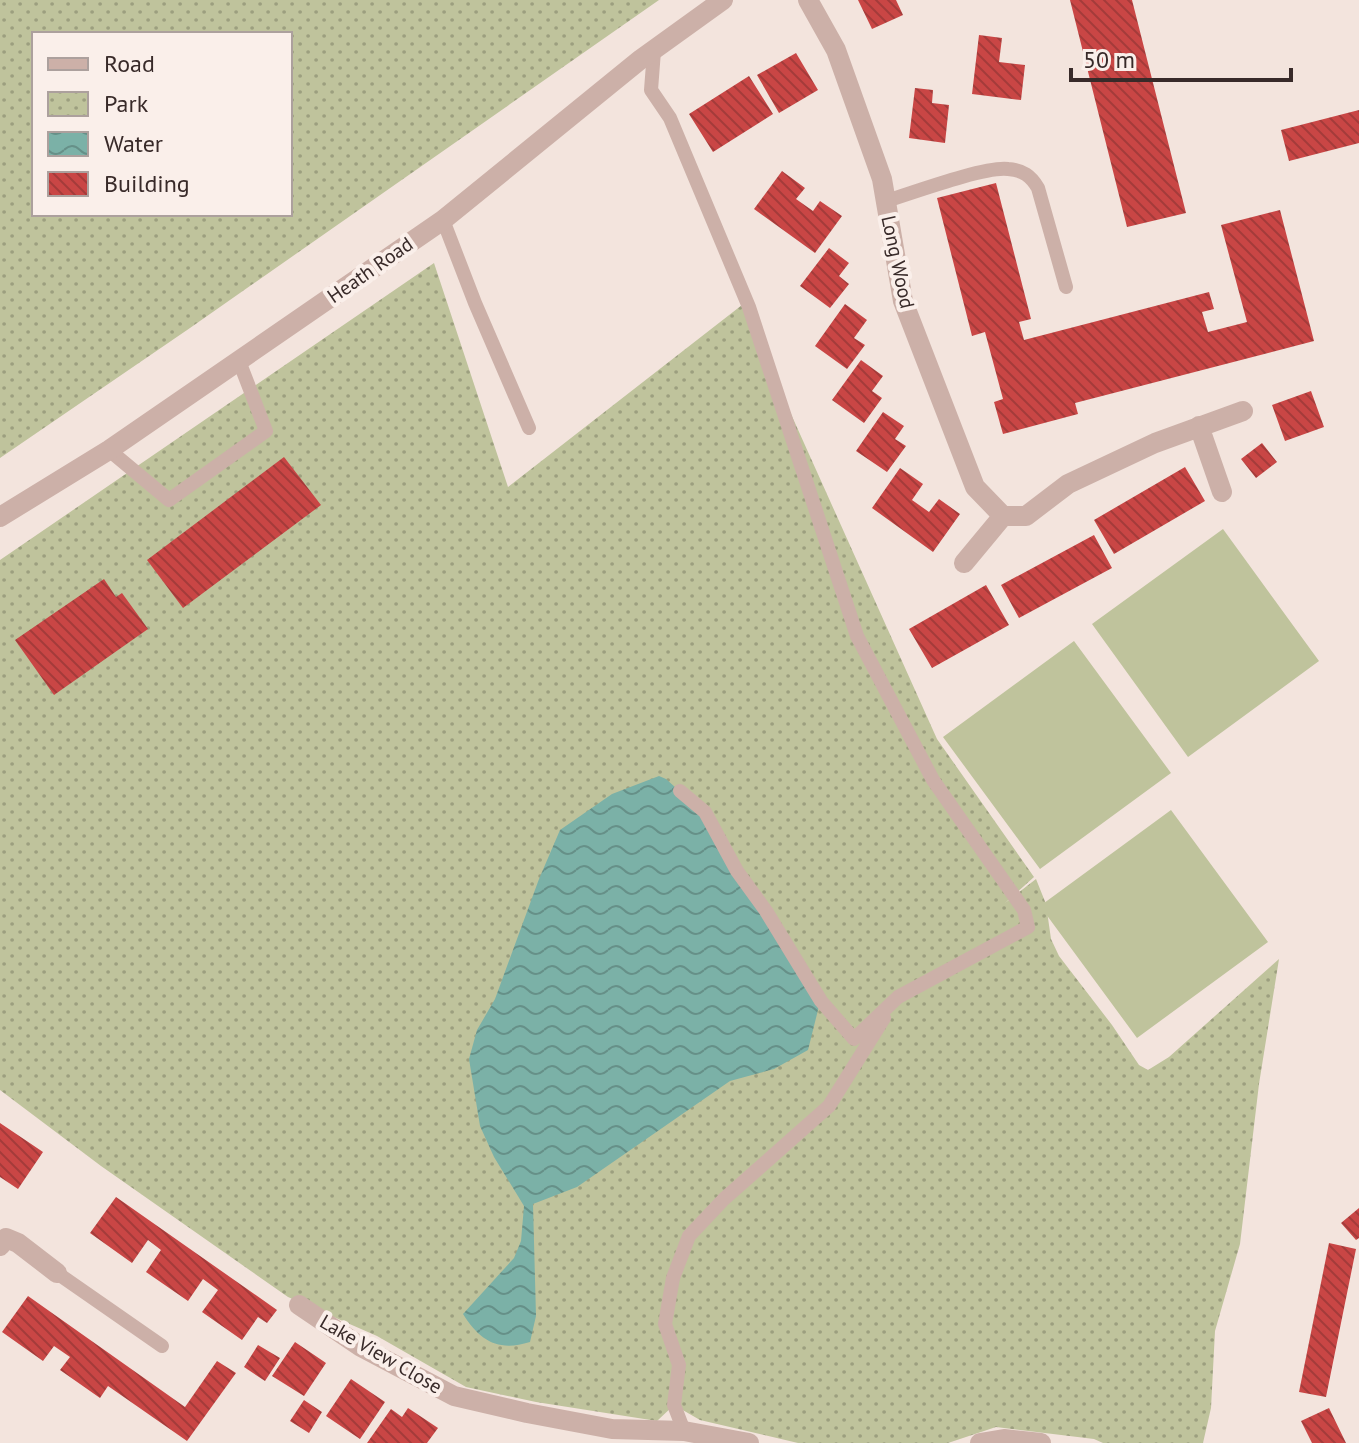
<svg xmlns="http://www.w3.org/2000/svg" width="1359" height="1443" font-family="'PT Sans',sans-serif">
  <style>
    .green { fill: #bfc39c }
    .park { fill: url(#park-dots); fill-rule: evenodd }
    .water { fill: url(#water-waves) }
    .building { fill: url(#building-back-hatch) }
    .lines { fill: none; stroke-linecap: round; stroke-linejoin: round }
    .service { stroke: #ccb0a8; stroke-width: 14 }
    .minor { stroke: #ccb0a8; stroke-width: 20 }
    .tertiary { stroke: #ccb0a8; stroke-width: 20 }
    .labels { text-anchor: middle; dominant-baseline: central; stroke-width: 8; stroke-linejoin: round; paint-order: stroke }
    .street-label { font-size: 20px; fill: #382a29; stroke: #faefea }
  </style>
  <defs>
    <pattern id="park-dots" width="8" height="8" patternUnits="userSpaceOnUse" patternTransform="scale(2)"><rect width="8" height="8" fill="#bfc39c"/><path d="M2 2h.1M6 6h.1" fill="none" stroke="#9c9f7f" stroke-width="1.8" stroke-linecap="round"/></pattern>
    <pattern id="water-waves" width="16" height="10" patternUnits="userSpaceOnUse" patternTransform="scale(2)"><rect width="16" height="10" fill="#7bb1a7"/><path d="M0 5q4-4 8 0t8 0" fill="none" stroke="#669088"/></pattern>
    <pattern id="building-back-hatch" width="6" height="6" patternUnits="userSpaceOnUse" patternTransform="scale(2)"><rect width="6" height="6" fill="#c94645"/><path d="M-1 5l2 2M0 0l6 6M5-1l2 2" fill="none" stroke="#a43b3a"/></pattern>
  </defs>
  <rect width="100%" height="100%" fill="#f3e4dd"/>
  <path class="green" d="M 1223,529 L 1319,661 L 1188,757 L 1092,624 Z
    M 1074,641 L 1171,773 L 1040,869 L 943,737 Z
    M 1171,810 L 1268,942 L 1137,1038 L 1040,906 Z"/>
  <path class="park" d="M 0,0 L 659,0 L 190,328 L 0,458 ZM 34,34 L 290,34 L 290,214 L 34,214 Z
    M 434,263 L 508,487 L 742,305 L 937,739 L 1034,877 L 1005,903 L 1036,879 L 1046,904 L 1051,939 L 1059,956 L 1112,1025 L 1139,1065 L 1148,1070 L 1169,1057 L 1279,959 L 1259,1084 L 1240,1244 L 1215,1331 L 1211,1408 L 1203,1443 L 1103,1443 L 1094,1439 L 996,1427 L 948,1443 L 798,1443 L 700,1420 L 674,1405 L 657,1421 L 536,1402 L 466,1387 L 377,1336 L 288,1297 L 101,1166 L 0,1090 L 0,560 Z"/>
  <path class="water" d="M 659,776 L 666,779 L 704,813 L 820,1002 L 808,1050 L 774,1069 L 730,1081 L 577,1187 L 533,1204 L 536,1316 L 530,1342 C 498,1352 480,1341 463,1314 L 514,1258 L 521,1241 L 524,1206 L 494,1157 L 480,1126 L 469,1059 L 477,1030 L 495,999 L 539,879 L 560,830 L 612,794 Z"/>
  <path class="building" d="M 858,0 L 896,0 L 903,15 L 872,29 Z
    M 1070,0 L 1132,0 L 1186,213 L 1127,227 Z
    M 979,35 L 1002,38 L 999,62 L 1025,65 L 1021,100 L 972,94 Z
    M 796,53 L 818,90 L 779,113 L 757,75 Z
    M 749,76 L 773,114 L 713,152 L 689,114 Z
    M 915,88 L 933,90 L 932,103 L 949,105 L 945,143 L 909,138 Z
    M 1359,110 L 1359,143 L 1289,161 L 1281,130 Z
    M 782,171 L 805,188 L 796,199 L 813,211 L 820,201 L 842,216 L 815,253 L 754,209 Z
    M 996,183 L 1031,319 L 1019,322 L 1024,340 L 1209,292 L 1214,309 L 1202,312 L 1208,332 L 1247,322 L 1221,225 L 1280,210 L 1314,341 L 1075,403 L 1078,414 L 1003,434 L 994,402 L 1003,399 L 985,332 L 972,336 L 937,198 Z
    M 829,248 L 849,263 L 839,276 L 849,284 L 830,308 L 800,286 Z
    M 845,304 L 867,320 L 854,338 L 865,345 L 847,369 L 815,346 Z
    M 861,360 L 883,376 L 872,391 L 882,398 L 864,423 L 832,400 Z
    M 1311,391 L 1324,427 L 1285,441 L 1272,405 Z
    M 883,412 L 904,426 L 895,439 L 906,446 L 887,472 L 856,451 Z
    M 1262,443 L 1277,462 L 1256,478 L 1241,459 Z
    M 284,457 L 321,505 L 183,608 L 147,560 Z
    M 1185,467 L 1205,501 L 1114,554 L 1094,520 Z
    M 900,468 L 923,484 L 912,500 L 929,512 L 939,499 L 960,514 L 933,552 L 872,508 Z
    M 1094,535 L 1112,568 L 1019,618 L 1001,585 Z
    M 104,579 L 116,597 L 122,593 L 148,629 L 54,695 L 15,640 Z
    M 986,585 L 1009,625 L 932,668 L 909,629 Z
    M 0,1123 L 43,1152 L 18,1189 L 0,1177 Z
    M 116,1197 L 277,1310 L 267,1323 L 258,1317 L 242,1340 L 202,1312 L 218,1290 L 203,1279 L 188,1301 L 146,1272 L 161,1250 L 148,1240 L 132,1263 L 90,1233 Z
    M 1359,1208 L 1359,1238 L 1356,1240 L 1341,1223 Z
    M 1329,1243 L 1356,1249 L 1326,1397 L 1299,1392 Z
    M 28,1296 L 185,1407 L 217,1361 L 236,1373 L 187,1441 L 108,1386 L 100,1398 L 60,1370 L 70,1357 L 54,1346 L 43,1361 L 2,1332 Z
    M 295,1342 L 326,1363 L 304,1396 L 272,1376 Z
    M 258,1345 L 280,1358 L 265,1381 L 244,1367 Z
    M 351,1379 L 385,1402 L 360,1439 L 326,1416 Z
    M 304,1400 L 322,1412 L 309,1433 L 290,1421 Z
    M 408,1408 L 438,1428 L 427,1443 L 367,1443 L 391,1409 L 402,1417 Z
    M 1329,1408 L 1346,1443 L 1312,1443 L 1301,1421 Z"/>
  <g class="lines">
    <path class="service" d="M 654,51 L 651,90 L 670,118 L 749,307 L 857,636 L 933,780 L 1024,910 L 1028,927 L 898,997 L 854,1039 L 821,1001 L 766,911 L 737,871 L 705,812 L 680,791
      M 886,201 C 912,193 985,166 1008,169 C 1023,170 1031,176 1038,188 L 1066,287
      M 443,220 L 475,303 L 529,428
      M 109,450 L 169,500 L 266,431 L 239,361
      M 57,1273 L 162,1346
      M 684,1431 L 674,1405 L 679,1365 L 665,1324 L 673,1278 L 689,1236 L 724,1199 L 829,1106 L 884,1018"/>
    <path class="minor" d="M 808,0 L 836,50 L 882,179 L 903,301 L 975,487 L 1003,516 L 1026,516 L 1068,484 L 1155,443 L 1243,411
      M 1199,426 L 1222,492
      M 964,563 L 1003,516
      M 0,1246 L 6,1238 L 18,1243 L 57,1273
      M 299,1305 L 361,1347 L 454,1396 L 527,1413 L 612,1429 L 684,1431 L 749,1443
      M 980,1443 L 1004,1439 L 1041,1443"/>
    <path class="tertiary" d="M 0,517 L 109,450 L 443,220 L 641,59 L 723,0"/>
  </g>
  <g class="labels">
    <g class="street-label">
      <text transform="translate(898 262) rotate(78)">Long Wood</text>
      <text transform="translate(370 270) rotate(-35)">Heath Road</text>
      <text transform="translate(381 1354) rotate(30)">Lake View Close</text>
    </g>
  </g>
  <rect x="32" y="32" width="260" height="184" fill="#faefea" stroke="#aca09d" stroke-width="2"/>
  <rect x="48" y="58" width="40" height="12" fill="#ccb0a8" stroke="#aca09d" stroke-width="2"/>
  <text x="104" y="72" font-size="24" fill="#382a29">Road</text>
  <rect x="48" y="92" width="40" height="24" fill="url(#park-dots)" stroke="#aca09d" stroke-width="2"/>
  <text x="104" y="112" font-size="24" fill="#382a29">Park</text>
  <rect x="48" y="132" width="40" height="24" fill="url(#water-waves)" stroke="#aca09d" stroke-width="2"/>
  <text x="104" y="152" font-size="24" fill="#382a29">Water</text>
  <rect x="48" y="172" width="40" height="24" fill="url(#building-back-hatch)" stroke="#aca09d" stroke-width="2"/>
  <text x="104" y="192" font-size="24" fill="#382a29">Building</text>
  <path d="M1071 68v12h220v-12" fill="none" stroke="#382a29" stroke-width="4"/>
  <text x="1083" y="68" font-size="24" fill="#382a29" stroke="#faefea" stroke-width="6" paint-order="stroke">50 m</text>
</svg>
